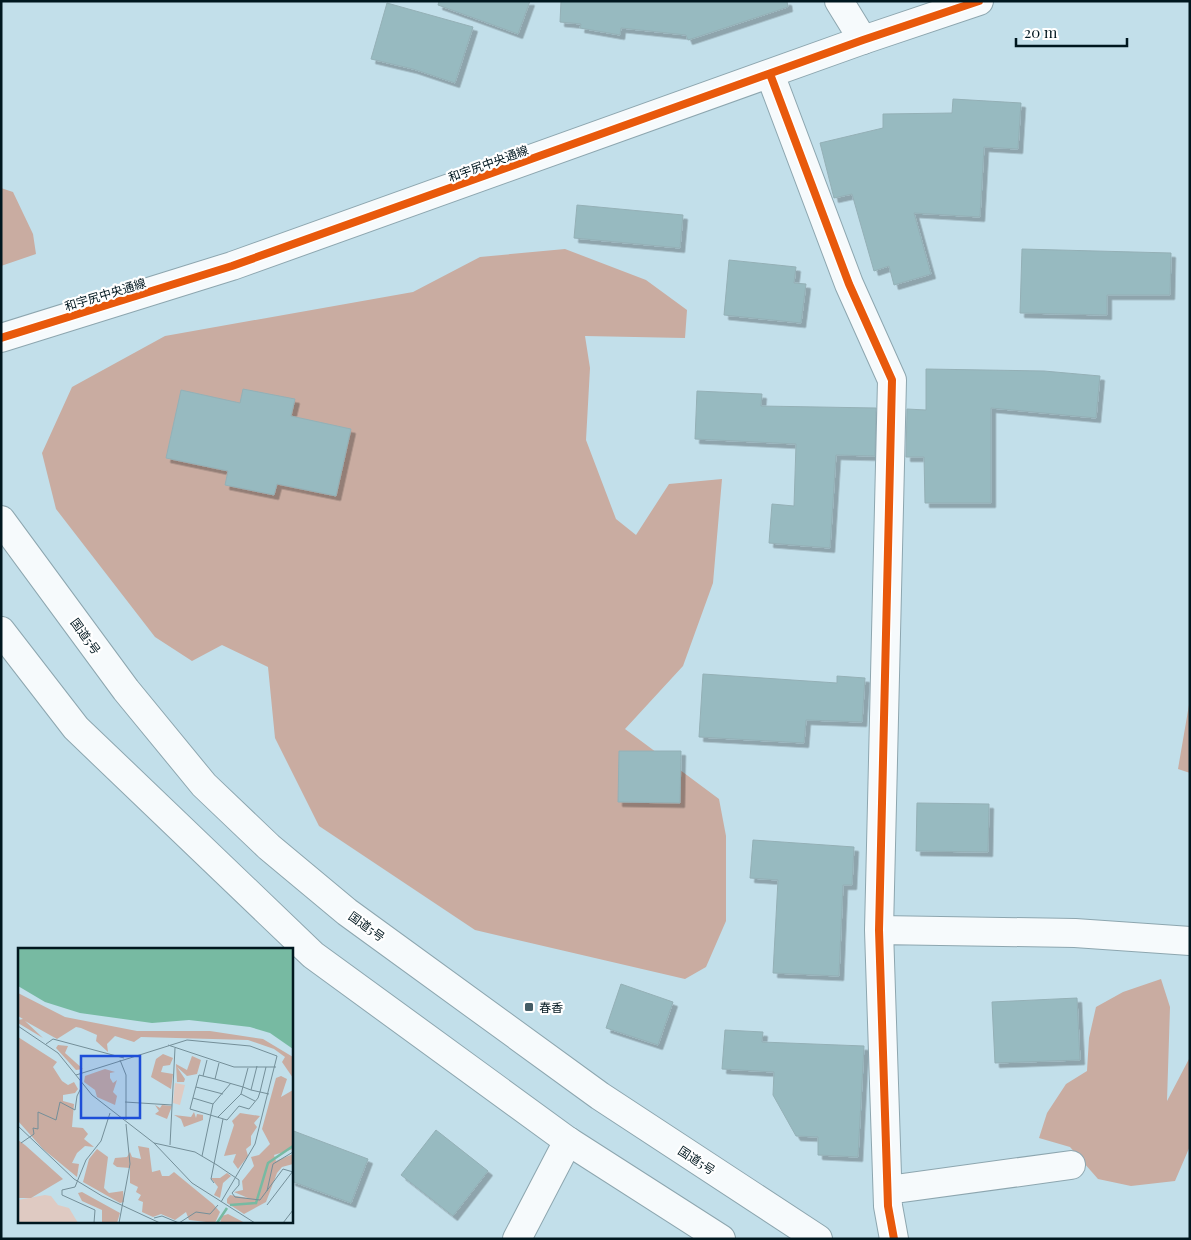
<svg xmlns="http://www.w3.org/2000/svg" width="1191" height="1240" font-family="'Playfair Display','Noto Sans JP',serif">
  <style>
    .forest { fill: #c9aca1 }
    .building { fill: #97bac0; stroke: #94b0b6; filter: url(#shadow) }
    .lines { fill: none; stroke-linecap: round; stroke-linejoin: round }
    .street-casing { stroke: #8da6af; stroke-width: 30 }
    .secondary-casing { stroke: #8da6af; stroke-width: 30 }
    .highway-casing { stroke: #8da6af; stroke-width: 30 }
    .street { stroke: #f6fafc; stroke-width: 28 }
    .secondary { stroke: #f6fafc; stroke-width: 28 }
    .highway { stroke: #f6fafc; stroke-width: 28 }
    .cycleway-casing { stroke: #fff; stroke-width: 11 }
    .cycleway { stroke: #e8590c; stroke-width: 8 }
    .poi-dot { fill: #445d66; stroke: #fff; stroke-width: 2 }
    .labels { text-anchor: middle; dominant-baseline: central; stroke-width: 4.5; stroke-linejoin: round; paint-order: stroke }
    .street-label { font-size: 12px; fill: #00171f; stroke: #fff }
    .poi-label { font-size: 12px; fill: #00171f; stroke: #fff; text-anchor: start }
    .inset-river { fill: none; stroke: #77baa2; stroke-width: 2.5 }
    .inset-road { fill: none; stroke: #748f99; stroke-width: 1 }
    .view { fill: #1d4ed8; fill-opacity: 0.15; stroke: #1d4ed8; stroke-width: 2.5 }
    .inset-edge { fill: none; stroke: #00171f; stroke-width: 2.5 }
  </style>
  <defs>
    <filter id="shadow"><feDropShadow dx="4.5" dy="4.5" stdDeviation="0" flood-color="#0004"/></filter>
  </defs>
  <rect width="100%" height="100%" fill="#c2dfea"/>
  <path class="forest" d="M 1,188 L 13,192 L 33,234 L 36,254 L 1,266 Z
    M 565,249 L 646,280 L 687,310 L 685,338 L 585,336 L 590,368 L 586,440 L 616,519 L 636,535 L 669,484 L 722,479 L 713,583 L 683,666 L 625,729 L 719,799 L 726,836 L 726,921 L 706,967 L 685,979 L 475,930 L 319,826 L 275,738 L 268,667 L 222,645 L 192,661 L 155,637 L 56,509 L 42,453 L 72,387 L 165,336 L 413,292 L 480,257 Z
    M 1190,699 L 1190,773 L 1178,769 Z
    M 1161,979 L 1170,1007 L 1167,1101 L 1190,1057 L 1190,1146 L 1175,1181 L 1131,1186 L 1098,1179 L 1070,1147 L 1039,1138 L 1047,1113 L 1066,1084 L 1087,1071 L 1089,1038 L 1096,1007 L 1123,992 Z"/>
  <path class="building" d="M 439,1 L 530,1 L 518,34 L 438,5 Z
    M 561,1 L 787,1 L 788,7 L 688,40 L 686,35 L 621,28 L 620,35 L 580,28 L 581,24 L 560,22 Z
    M 387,3 L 473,27 L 455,83 L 413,69 L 371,59 Z
    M 953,99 L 1021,103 L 1018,149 L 984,147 L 980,217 L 914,213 L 931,274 L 894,285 L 889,266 L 874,271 L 852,194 L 834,198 L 820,143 L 883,128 L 883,114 L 952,113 Z
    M 577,205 L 683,215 L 680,248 L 574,238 Z
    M 1022,249 L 1171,253 L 1170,295 L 1107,295 L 1107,315 L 1020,313 Z
    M 729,260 L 796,267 L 794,283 L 806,284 L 801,323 L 724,315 Z
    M 926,369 L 1044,371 L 1100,376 L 1096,418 L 991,408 L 991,503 L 925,503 L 924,457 L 906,457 L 907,409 L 926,410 Z
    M 243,389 L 295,399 L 291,416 L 351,429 L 336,496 L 277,484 L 274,495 L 225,485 L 228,471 L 166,458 L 181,390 L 240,403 Z
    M 697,391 L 762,394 L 761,406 L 876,408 L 875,456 L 836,455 L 830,548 L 769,543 L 772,504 L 794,506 L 796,444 L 695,439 Z
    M 703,674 L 837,683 L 837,676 L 865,678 L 862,722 L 806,720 L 804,743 L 699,737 Z
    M 619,751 L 681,751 L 680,803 L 618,802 Z
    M 917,803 L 989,804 L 988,852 L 916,851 Z
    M 753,840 L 854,847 L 852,885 L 843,885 L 839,976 L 773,973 L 778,880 L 750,878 Z
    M 621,984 L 673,1002 L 658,1045 L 606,1028 Z
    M 1077,998 L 1080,1060 L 995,1063 L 992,1002 Z
    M 725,1030 L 763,1032 L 762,1042 L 864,1046 L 858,1157 L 818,1155 L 818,1137 L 796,1136 L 773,1095 L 774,1072 L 722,1069 Z
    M 291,1130 L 368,1159 L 351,1203 L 291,1181 Z
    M 436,1130 L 488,1171 L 453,1216 L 401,1175 Z"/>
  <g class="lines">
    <g class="street-casing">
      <path id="street" d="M 839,1 L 863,40
        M 770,74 L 849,284 L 892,380 L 879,930 L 888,1206 L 894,1239
        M 879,930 L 1075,933 L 1190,941
        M 888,1190 L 1071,1165
        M 517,1239 L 568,1141"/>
    </g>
    <g class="secondary-casing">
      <path id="secondary" d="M 1,338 L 232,266 L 863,40 L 979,1"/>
    </g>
    <g class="highway-casing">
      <path id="highway" d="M 1,520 L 126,690 L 204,785 L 269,847 L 347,912 L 600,1096 L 818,1239
        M 1,631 L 76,728 L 313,955 L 568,1141 L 721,1239"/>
    </g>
    <use href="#street" class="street"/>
    <use href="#secondary" class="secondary"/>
    <use href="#highway" class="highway"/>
    <g class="cycleway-casing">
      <path id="cycleway" d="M 770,74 L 849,284 L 892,380 L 879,930 L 888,1206 L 894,1239
        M 1,338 L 232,266 L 863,40 L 979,1"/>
    </g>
    <use href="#cycleway" class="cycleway"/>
  </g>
  <rect class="poi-dot" x="524" y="1002" width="10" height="10" rx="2.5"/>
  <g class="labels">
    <g class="street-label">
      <text transform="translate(488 163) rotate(-20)">和宇尻中央通線</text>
      <text transform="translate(105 294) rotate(-17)">和宇尻中央通線</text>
      <text transform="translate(86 636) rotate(54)">国道5号</text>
      <text transform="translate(367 926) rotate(36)">国道5号</text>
      <text transform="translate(697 1160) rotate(33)">国道5号</text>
    </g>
    <g class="poi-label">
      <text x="539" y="1007">春香</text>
    </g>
  </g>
  <g transform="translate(18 948)">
    <rect width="275" height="275" fill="#c2dfea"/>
    <path d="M 157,135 L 167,137 L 162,157 L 155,155 ZM 27,247 L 33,248 L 40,257 L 51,260 L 60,275 L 0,275 L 0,252 Z" fill="#dfcac2"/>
    <path d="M 0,45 L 47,69 L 119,83 L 192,83 L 245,91 L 275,109 L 275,130 L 264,114 L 267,109 L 256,101 L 230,92 L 123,89 L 116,94 L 97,88 L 89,96 L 90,104 L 78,93 L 79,87 L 63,80 L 58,79 L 39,91 L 7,73 L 25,90 L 0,75 L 0,72 L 5,71 L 0,68 ZM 0,89 L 39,114 L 35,119 L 44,133 L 50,137 L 56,134 L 60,141 L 57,145 L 45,147 L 45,153 L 56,156 L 54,179 L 65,180 L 70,186 L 66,191 L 76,199 L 67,198 L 59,205 L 54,215 L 61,216 L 59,229 L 25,201 L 0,173 ZM 40,97 L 50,98 L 47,105 L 65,121 L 58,122 L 38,100 ZM 145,106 L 155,110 L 152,117 L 145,118 L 143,124 L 155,126 L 153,141 L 133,129 L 138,111 ZM 174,108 L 183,112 L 179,126 L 169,128 L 159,119 L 167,131 L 166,134 L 159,134 L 158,116 L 169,122 ZM 87,121 L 97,124 L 92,125 L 92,130 L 95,135 L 99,132 L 95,144 L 99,148 L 97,157 L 79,149 L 77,142 L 66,134 L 67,128 ZM 263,128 L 269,131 L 263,149 L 275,142 L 275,201 L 256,207 L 258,213 L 275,206 L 275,216 L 264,219 L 259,225 L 248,254 L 226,266 L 209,255 L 209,251 L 212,247 L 230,250 L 216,244 L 225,242 L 224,233 L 236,218 L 233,209 L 241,207 L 252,196 L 244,181 L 258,130 ZM 137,157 L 142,160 L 144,157 L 154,158 L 149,171 L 137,166 L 141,163 ZM 176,164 L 178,170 L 179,166 L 185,167 L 185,172 L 166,179 L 163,171 L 156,167 L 173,169 ZM 222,165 L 242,168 L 236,175 L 239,179 L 233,188 L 233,197 L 228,201 L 230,208 L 220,221 L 215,214 L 218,206 L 206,208 L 216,177 L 214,173 ZM 0,192 L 7,197 L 45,231 L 13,250 L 0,250 ZM 120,198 L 131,200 L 134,224 L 142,222 L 144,228 L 151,228 L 156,224 L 195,256 L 202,264 L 197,275 L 171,272 L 168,264 L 157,272 L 143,266 L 135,269 L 124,264 L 125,254 L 120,252 L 123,247 L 118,244 L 120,239 L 112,235 L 112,220 L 99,219 L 95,216 L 97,210 L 109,209 L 112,204 L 114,209 L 123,211 ZM 79,201 L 90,209 L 86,240 L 91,245 L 105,243 L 106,254 L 102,255 L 65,234 L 71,211 ZM 209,225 L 213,228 L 205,235 L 202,250 L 196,247 L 200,239 L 193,230 L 202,230 ZM 64,244 L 102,265 L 99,275 L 84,274 L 84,262 L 64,253 L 60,245 ZM 210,266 L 227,275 L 202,275 L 204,268 Z" fill="#c9aca1"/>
    <path d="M 0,0 L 275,0 L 275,101 L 252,85 L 232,79 L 171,72 L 134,75 L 62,65 L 27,54 L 0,38 Z" fill="#77baa2"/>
    <path class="inset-river" d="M 212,257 L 238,255 L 250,215 L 275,198M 199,275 L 209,260"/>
    <path class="inset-road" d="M 0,78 L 40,105 L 74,147 L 136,195 L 174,235 L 237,275M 28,96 L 35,91 L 106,110M 150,97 L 216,119 L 258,119M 102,112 L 108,127 L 108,172M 248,119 L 242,144 L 240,150 L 231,161 L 221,158 L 209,172 L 172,161 L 181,127 L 197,131 L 225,139 L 233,142 L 251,146M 58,127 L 169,92 L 232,98 L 259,108 L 237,196 L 203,254M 185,128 L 189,112M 197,131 L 201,115M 178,139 L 205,146M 233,142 L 239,118M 223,146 L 237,153M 175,150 L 195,156M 107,154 L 154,157M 200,169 L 223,146 L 230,120M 0,178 L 56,231 L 84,248 L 142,275M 3,195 L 16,186 L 15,180 L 20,181 L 20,164 L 38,172 L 42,154 L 57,162 L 59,148 L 63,140M 136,195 L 177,204 L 199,217 L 221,232 L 221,237 L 214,245 L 217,249 L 242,252 L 265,221 L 275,224M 152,197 L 157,100M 184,208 L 195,156 L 213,135M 196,235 L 193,231 L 205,171M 249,243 L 255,216 L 275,204M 249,257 L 275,223M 136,270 L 144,268 L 161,275M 76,275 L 77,262 L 44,247 L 44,242 L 57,239 L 68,212 L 83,193 L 92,165M 101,275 L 112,216 L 108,176M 161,275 L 178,264 L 192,266 L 200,257M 265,275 L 275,262"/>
    <path class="view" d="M 63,108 L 122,108 L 122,170 L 63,170 Z"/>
    <rect width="275" height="275" class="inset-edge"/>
  </g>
  <rect width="1191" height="1240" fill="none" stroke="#00171f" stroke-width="5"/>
  <path d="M1016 38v8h111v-8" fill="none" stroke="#00171f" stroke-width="2.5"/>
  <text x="1024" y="38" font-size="15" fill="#00171f" stroke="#ffffff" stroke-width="4" paint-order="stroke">20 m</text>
</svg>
